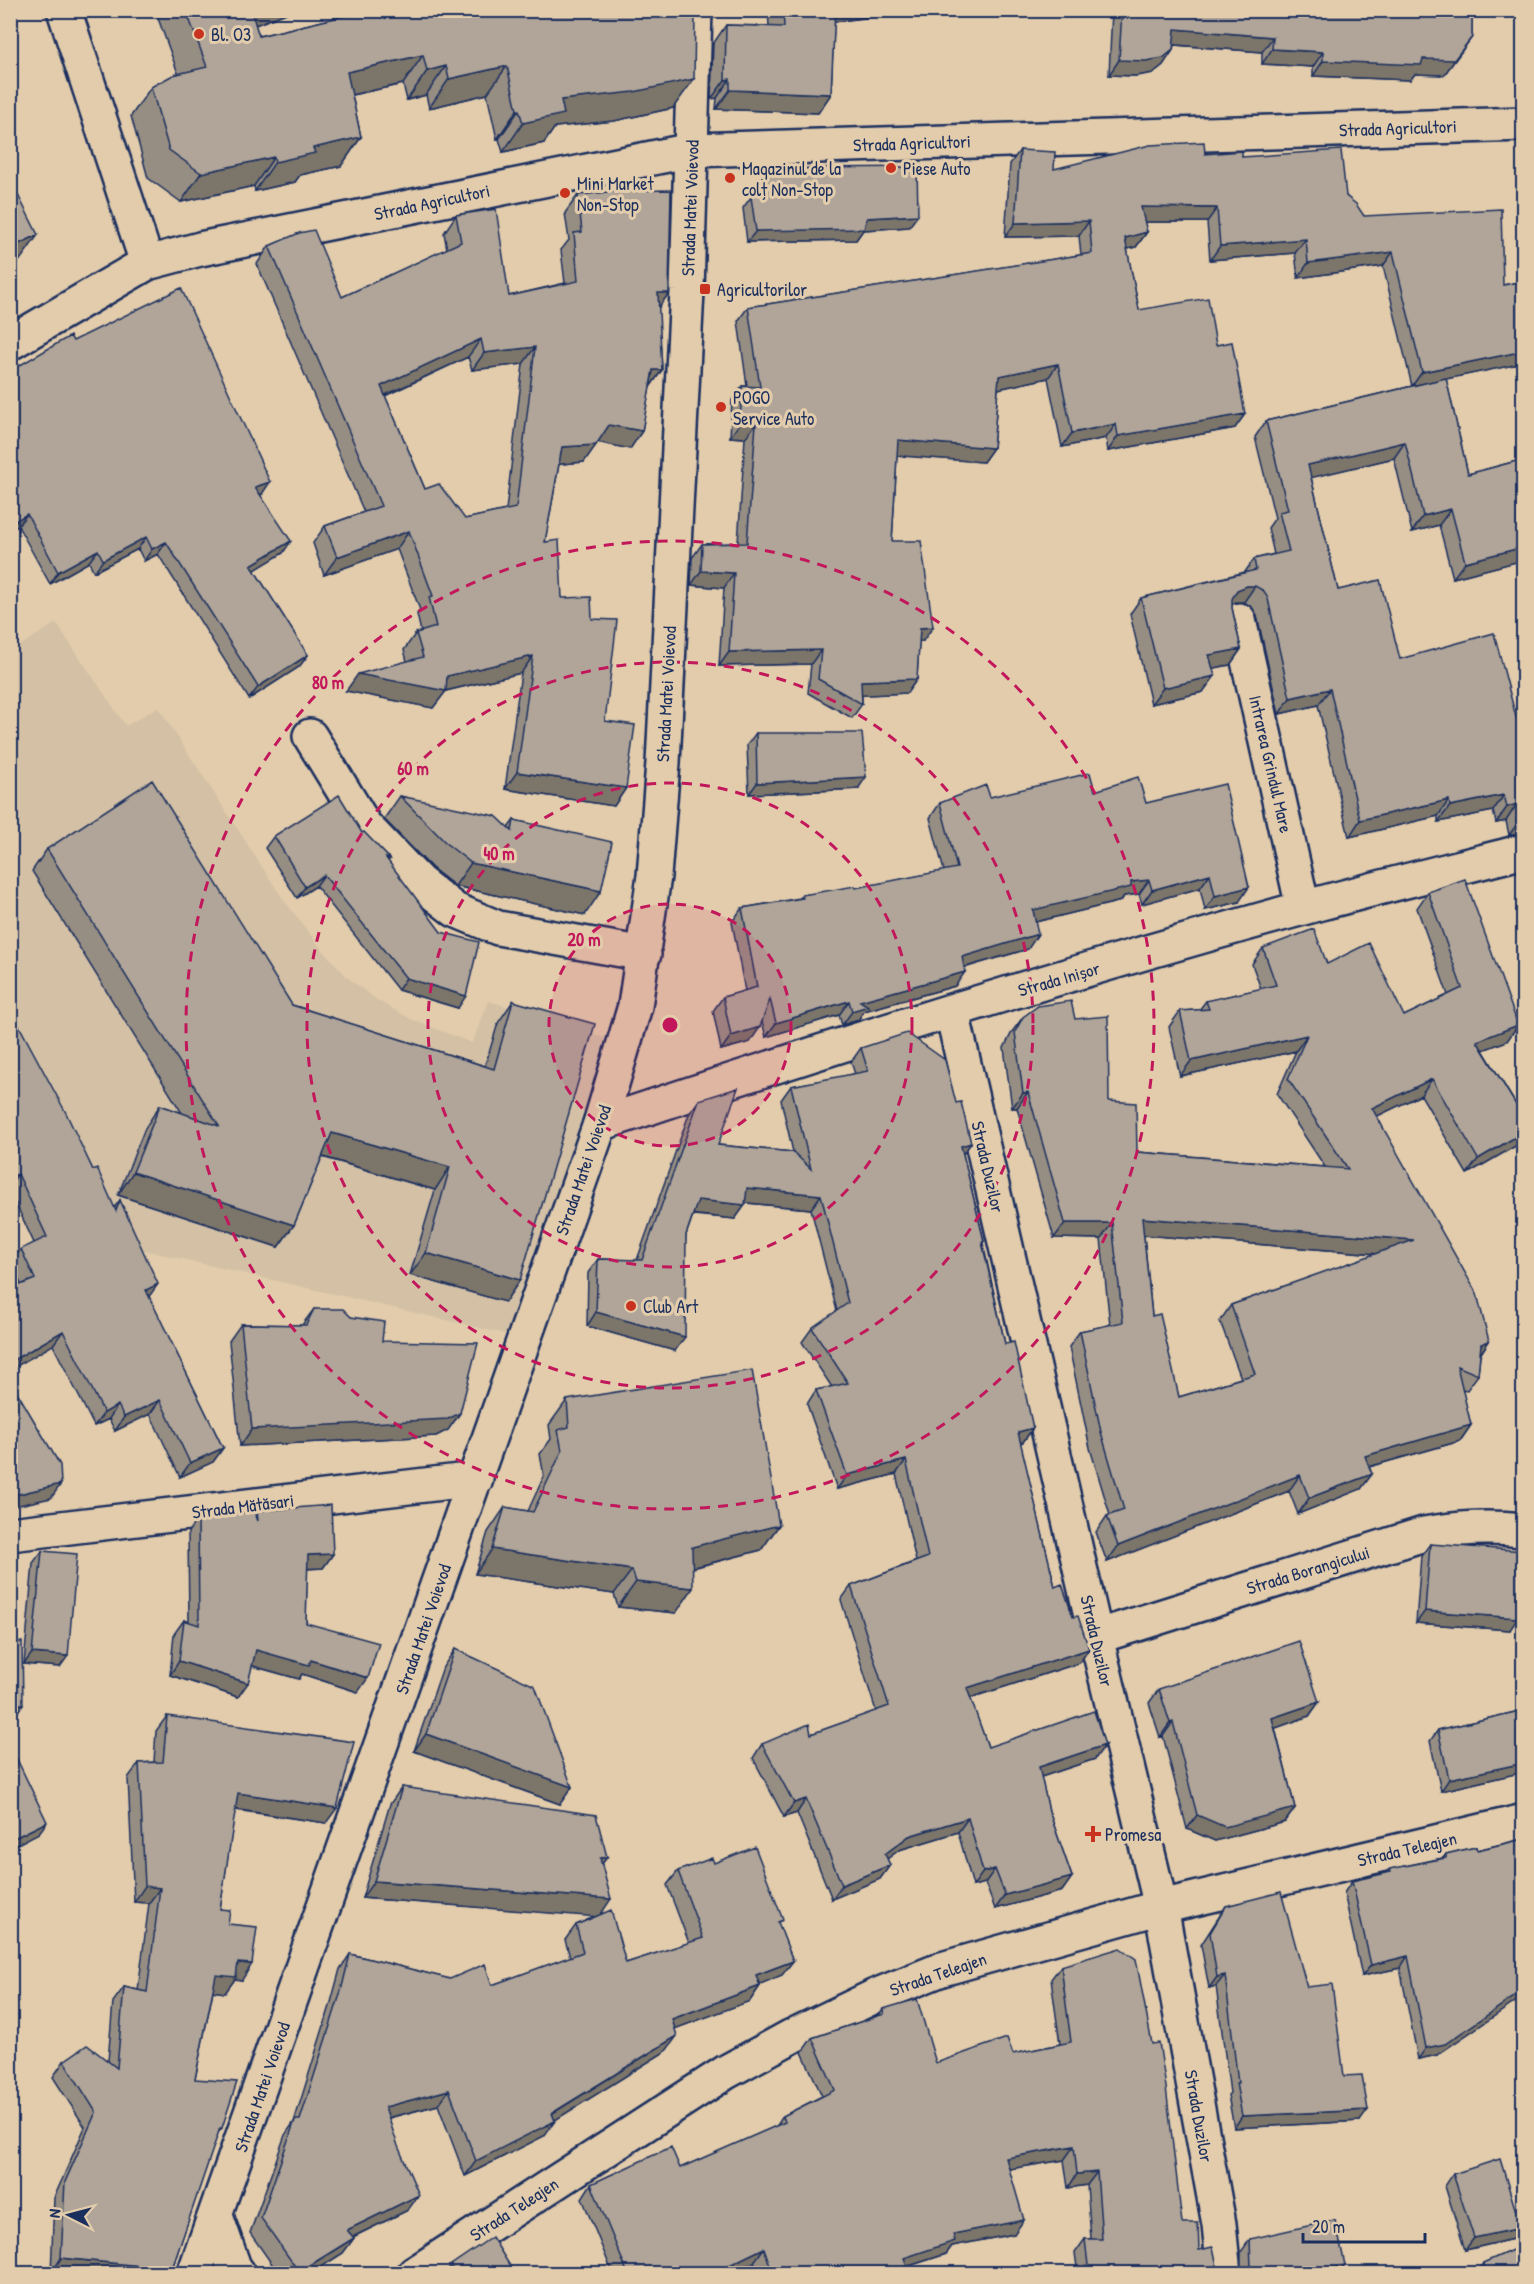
<svg xmlns="http://www.w3.org/2000/svg" width="1534" height="2284" font-family="'Patrick Hand',sans-serif">
  <style>
    .built { fill: #d3c0a5 }
    .lines { fill: none; stroke-linecap: round; stroke-linejoin: round }
    .minor-casing { stroke: #1b2f5e; stroke-width: 38 }
    .tertiary-casing { stroke: #1b2f5e; stroke-width: 38 }
    .minor { stroke: #e2ccab; stroke-width: 33 }
    .tertiary { stroke: #e2ccab; stroke-width: 33 }
    .wall { fill: #978e83; stroke: #1b2f5e; stroke-width: 1.5; fill-rule: evenodd }
    .shaded-wall { fill: #7b746a; stroke: #1b2f5e; stroke-width: 1.5 }
    .building { fill: #b0a598; stroke: #1b2f5e; stroke-width: 1.5; fill-rule: evenodd }
    .ring { fill: none; stroke: #c2185b; stroke-width: 3; stroke-dasharray: 10 8 }
    .poi-dot { fill: #c8321e; stroke: #e2ccab; stroke-width: 2 }
    .labels { text-anchor: middle; dominant-baseline: central; stroke-width: 6; stroke-linejoin: round; paint-order: stroke }
    .poi-label { font-size: 18px; fill: #1b2f5e; stroke: #e2ccab; text-anchor: start }
    .street-label { font-size: 18px; fill: #1b2f5e; stroke: #e2ccab }
    .centre { fill: #c2185b; stroke: #e2ccab; stroke-width: 3 }
    .ring-label { font-size: 18px; text-anchor: middle; font-weight: bold; fill: #c2185b; stroke: #e2ccab; stroke-width: 6; stroke-linejoin: round; paint-order: stroke }
  </style>
  <rect width="100%" height="100%" fill="#e2ccab"/>
  <filter id="ink" filterUnits="userSpaceOnUse"><feTurbulence type="fractalNoise" baseFrequency=".0167" numOctaves="2"/><feDisplacementMap in="SourceGraphic" scale="12" xChannelSelector="R" yChannelSelector="G"/><feConvolveMatrix kernelMatrix="1 2 1 2 8 2 1 2 1" color-interpolation-filters="sRGB"/></filter>
  <g filter="url(#ink)">
    <path class="built" d="M 56,623 L 126,726 L 158,707 L 283,899 L 319,946 L 348,978 L 378,1001 L 413,1020 L 472,1043 L 489,1001 L 611,1040 L 515,1336 L 135,1248 L 11,1034 L 10,652 Z"/>
    <g class="lines">
      <g class="minor-casing">
        <path id="minor" d="M 64,10 L 147,263
          M 1239,620 L 1303,908
          M 310,736 L 365,826 L 419,882 L 455,910 L 498,928 L 644,954
          M 952,1012 L 1096,1637 L 1161,1907 L 1219,2224 L 1224,2274
          M 600,1124 C 832,1046 1067,973 1303,908 C 1376,888 1450,870 1524,851
          M 10,1534 L 476,1479
          M 1096,1637 L 1424,1534 C 1460,1528 1486,1526 1524,1530
          M 216,2216 L 234,2267 L 239,2274
          M 414,2274 L 726,2072 L 792,2036 L 875,1996 L 942,1969 L 1161,1907 L 1524,1821"/>
      </g>
      <g class="tertiary-casing">
        <path id="tertiary" d="M 10,343 L 147,263 L 200,249 L 692,150 L 1524,124
          M 194,2274 L 600,1124 L 635,1006 L 654,876 L 663,763 L 687,291 L 695,10"/>
      </g>
      <use href="#minor" class="minor"/>
      <use href="#tertiary" class="tertiary"/>
    </g>
    <path class="wall" d="M 155,10 L 294,10 L 255,25 L 259,36 L 369,10 L 673,108 L 614,121 L 555,127 L 544,143 L 503,152 L 499,139 L 497,139 L 487,94 L 429,108 L 426,95 L 407,100 L 403,84 L 352,95 L 361,137 L 341,166 L 300,175 L 295,182 L 255,191 L 254,186 L 181,202 L 148,178 L 131,116 L 151,87 L 178,73 Z
      M 768,10 L 904,10 L 901,13 L 834,22 L 831,94 L 818,113 L 716,109 L 717,98 L 711,99 L 713,44 L 726,25 L 769,26 Z
      M 1112,10 L 1472,10 L 1472,37 L 1444,75 L 1415,74 L 1410,80 L 1313,76 L 1313,67 L 1262,64 L 1262,52 L 1174,45 L 1173,50 L 1163,65 L 1153,73 L 1136,76 L 1109,75 Z
      M 1020,150 L 1054,169 L 1205,154 L 1242,157 L 1346,196 L 1364,216 L 1503,285 L 1524,281 L 1524,363 L 1446,379 L 1468,474 L 1524,459 L 1524,560 L 1453,578 L 1439,525 L 1412,532 L 1394,458 L 1311,477 L 1338,590 L 1400,659 L 1521,736 L 1524,736 L 1524,834 L 1509,835 L 1506,821 L 1496,823 L 1493,811 L 1438,822 L 1438,816 L 1349,837 L 1318,705 L 1279,714 L 1257,615 L 1252,607 L 1244,602 L 1236,602 L 1232,603 L 1232,608 L 1241,649 L 1230,665 L 1213,668 L 1203,692 L 1151,704 L 1130,614 L 1141,598 L 1245,572 L 1254,559 L 1274,554 L 1268,528 L 1275,518 L 1255,437 L 1266,421 L 1412,386 L 1383,266 L 1298,278 L 1295,253 L 1210,260 L 1207,222 L 1144,222 L 1147,232 L 1136,247 L 1127,249 L 1139,310 L 1216,345 L 1245,414 L 1235,428 L 1108,451 L 1106,438 L 1062,447 L 1048,378 L 998,389 L 993,448 L 983,462 L 897,455 L 892,541 L 923,641 L 919,641 L 917,679 L 907,693 L 862,695 L 862,704 L 852,718 L 808,693 L 811,664 L 719,666 L 724,588 L 691,585 L 692,558 L 702,544 L 738,543 L 745,438 L 730,437 L 732,400 L 742,386 L 747,386 L 738,321 L 748,307 L 1081,255 L 1079,236 L 1005,237 L 1010,164 Z
      M 578,195 L 669,293 L 658,308 L 662,370 L 650,387 L 642,431 L 630,449 L 597,442 L 584,462 L 559,464 L 545,542 L 562,598 L 592,619 L 605,721 L 626,788 L 614,806 L 505,789 L 521,673 L 446,691 L 433,708 L 346,691 L 407,661 L 404,650 L 416,633 L 421,632 L 417,614 L 420,610 L 397,549 L 324,575 L 313,543 L 325,526 L 364,512 L 257,264 L 269,246 L 342,297 L 447,249 L 444,233 L 456,215 L 509,296 L 565,283 L 561,250 L 569,240 L 565,213 ZM 468,357 L 472,370 L 523,364 L 506,510 L 465,519 L 425,489 L 385,396 Z
      M 751,197 L 909,227 L 863,230 L 856,240 L 747,242 L 743,208 Z
      M 73,341 L 262,494 L 260,494 L 283,553 L 254,570 L 308,655 L 299,667 L 249,699 L 158,554 L 144,561 L 138,549 L 94,572 L 89,562 L 50,584 L 18,526 Z
      M 756,733 L 858,789 L 749,794 L 747,745 Z
      M 1095,791 L 1146,803 L 1239,902 L 1205,910 L 1200,888 L 1142,904 L 1139,894 L 1124,896 L 1121,901 L 1035,922 L 1028,949 L 964,968 L 955,986 L 864,1011 L 858,1020 L 842,1025 L 839,1015 L 766,1037 L 762,1021 L 750,1042 L 721,1050 L 713,1011 L 723,997 L 745,991 L 732,922 L 742,908 L 800,898 L 802,895 L 856,888 L 944,871 L 930,818 L 940,803 L 990,797 Z
      M 400,796 L 508,828 L 514,820 L 585,915 L 455,886 L 432,868 L 384,819 Z
      M 362,833 L 390,859 L 388,861 L 458,1008 L 398,990 L 316,886 L 297,898 L 265,848 L 274,836 Z
      M 47,849 L 292,1005 L 485,1066 L 498,1023 L 513,1001 L 520,1280 L 505,1302 L 410,1275 L 435,1190 L 322,1157 L 294,1225 L 278,1247 L 118,1195 L 145,1128 L 160,1105 L 182,1113 L 32,871 Z
      M 1524,864 L 1524,897 L 1518,872 Z
      M 1428,892 L 1518,1025 L 1507,1041 L 1483,1050 L 1524,1118 L 1524,1137 L 1519,1144 L 1467,1174 L 1421,1095 L 1377,1116 L 1489,1341 L 1480,1355 L 1478,1375 L 1467,1390 L 1462,1389 L 1471,1425 L 1460,1441 L 1369,1467 L 1372,1474 L 1361,1489 L 1298,1514 L 1289,1491 L 1107,1562 L 1096,1532 L 1107,1516 L 1110,1515 L 1090,1448 L 1069,1347 L 1080,1331 L 1110,1325 L 1101,1239 L 1054,1238 L 1017,1108 L 1012,1108 L 1004,1048 L 1012,1032 L 1023,1017 L 1075,1019 L 1109,1101 L 1137,1152 L 1325,1167 L 1277,1094 L 1296,1051 L 1180,1076 L 1169,1027 L 1180,1011 L 1199,1010 L 1206,1001 L 1261,989 L 1252,964 L 1263,948 L 1327,964 L 1404,1016 L 1448,995 L 1417,908 ZM 1144,1235 L 1376,1254 L 1231,1305 L 1220,1321 L 1241,1378 L 1179,1397 L 1152,1316 Z
      M 10,1009 L 93,1170 L 114,1208 L 120,1200 L 149,1297 L 223,1448 L 213,1462 L 180,1477 L 150,1414 L 115,1431 L 109,1419 L 94,1426 L 53,1345 L 21,1284 L 11,1263 L 21,1249 L 34,1243 L 10,1191 Z
      M 861,1048 L 956,1103 L 971,1143 L 963,1154 L 984,1241 L 983,1243 L 1005,1344 L 1033,1428 L 1023,1442 L 1020,1442 L 1055,1587 L 1073,1617 L 1089,1649 L 1079,1663 L 970,1698 L 988,1747 L 1095,1759 L 1041,1777 L 1049,1811 L 1072,1877 L 1062,1891 L 995,1909 L 985,1883 L 973,1886 L 958,1832 L 899,1850 L 887,1859 L 890,1865 L 880,1879 L 832,1899 L 797,1813 L 784,1817 L 753,1758 L 762,1744 L 811,1734 L 876,1711 L 841,1600 L 851,1586 L 916,1561 L 896,1474 L 837,1489 L 807,1404 L 816,1390 L 832,1387 L 802,1342 L 812,1328 L 837,1311 L 811,1209 L 745,1203 L 745,1205 L 735,1219 L 693,1215 L 686,1235 L 675,1351 L 587,1326 L 588,1273 L 598,1259 L 637,1260 L 689,1114 L 699,1100 L 718,1145 L 793,1152 L 781,1100 L 791,1086 L 855,1074 L 851,1062 Z
      M 314,1309 L 351,1317 L 460,1413 L 448,1430 L 436,1436 L 240,1446 L 229,1341 L 241,1324 L 302,1325 Z
      M 567,1400 L 779,1525 L 761,1550 L 693,1568 L 676,1613 L 618,1607 L 614,1594 L 475,1574 L 488,1532 L 505,1507 L 528,1511 L 544,1476 L 540,1454 L 551,1439 L 549,1425 Z
      M 257,1511 L 333,1554 L 323,1568 L 307,1569 L 306,1623 L 358,1692 L 302,1674 L 299,1679 L 252,1666 L 238,1697 L 170,1675 L 174,1634 L 184,1620 L 189,1622 L 188,1532 L 198,1518 L 255,1514 Z
      M 1430,1544 L 1520,1595 L 1510,1630 L 1416,1623 L 1421,1556 Z
      M 42,1551 L 60,1667 L 24,1664 L 33,1563 Z
      M 455,1649 L 560,1804 L 414,1751 L 443,1667 Z
      M 1159,1689 L 1319,1702 L 1309,1716 L 1275,1728 L 1295,1808 L 1285,1822 L 1215,1841 L 1187,1829 L 1163,1736 L 1160,1737 L 1149,1703 Z
      M 1524,1710 L 1524,1772 L 1441,1791 L 1430,1741 L 1438,1730 Z
      M 167,1716 L 326,1823 L 235,1810 L 220,1909 L 228,1924 L 242,1980 L 235,1979 L 225,1993 L 213,1991 L 195,2079 L 222,2128 L 217,2134 L 172,2269 L 169,2274 L 51,2274 L 54,2198 L 85,2127 L 53,2077 L 64,2061 L 108,2061 L 113,2002 L 124,1987 L 138,1990 L 149,1903 L 134,1902 L 128,1778 L 139,1763 L 154,1762 L 156,1731 Z
      M 402,1787 L 607,1857 L 601,1865 L 600,1914 L 626,1963 L 689,1943 L 667,1885 L 678,1871 L 714,1863 L 779,1926 L 793,1961 L 782,1975 L 760,1984 L 760,1986 L 750,2001 L 674,2029 L 666,2051 L 554,2120 L 544,2136 L 465,2176 L 438,2105 L 389,2118 L 408,2210 L 353,2237 L 354,2238 L 343,2253 L 310,2274 L 279,2274 L 250,2233 L 285,2135 L 294,2122 L 330,2006 L 340,1969 L 350,1954 L 450,1979 L 492,1985 L 570,1957 L 565,1940 L 576,1925 L 596,1916 L 362,1898 L 390,1804 Z
      M 1476,1847 L 1437,2055 L 1418,2059 L 1400,1968 L 1362,1976 L 1344,1893 L 1352,1881 L 1387,1873 L 1390,1869 L 1443,1858 L 1446,1854 Z
      M 1226,1906 L 1307,1987 L 1344,2076 L 1360,2121 L 1234,2128 L 1228,2095 L 1230,2093 L 1216,1986 L 1209,1988 L 1201,1945 Z
      M 1061,1966 L 1182,2223 L 1199,2250 L 1221,2274 L 1078,2274 L 1075,2253 L 1085,2239 L 1091,2239 L 1087,2185 L 1068,2188 L 1064,2160 L 1009,2169 L 1014,2234 L 952,2246 L 946,2254 L 906,2267 L 901,2274 L 759,2274 L 754,2262 L 730,2274 L 613,2274 L 582,2198 L 591,2184 L 680,2168 L 776,2127 L 783,2116 L 822,2096 L 802,2052 L 812,2038 L 878,2016 L 883,2009 L 936,2063 L 1013,2054 L 1060,2044 L 1051,1979 Z
      M 1524,2051 L 1524,2066 L 1520,2055 Z
      M 1453,2174 L 1513,2239 L 1465,2250 L 1445,2186 Z
      M 1250,2239 L 1345,2265 L 1339,2274 L 1241,2274 L 1241,2252 Z
      M 1483,2263 L 1524,2274 L 1476,2274 Z
      M 451,2265 L 515,2274 L 445,2274 Z"/>
    <path class="shaded-wall" d="M 247,10 L 294,10 L 229,35 Z
      M 831,10 L 904,10 L 901,13 L 822,23 Z
      M 1175,29 L 1273,37 L 1262,52 L 1164,44 Z
      M 1472,37 L 1444,75 L 1415,74 L 1410,80 L 1313,76 L 1323,61 L 1423,59 Z
      M 1272,49 L 1323,52 L 1313,67 L 1262,64 Z
      M 1173,50 L 1163,65 L 1153,73 L 1136,76 L 1109,75 L 1119,60 Z
      M 423,55 L 403,84 L 327,100 L 347,72 Z
      M 446,66 L 426,95 L 407,100 L 427,71 Z
      M 507,66 L 487,94 L 429,108 L 449,79 Z
      M 694,79 L 673,108 L 614,121 L 555,127 L 544,143 L 503,152 L 523,123 L 561,100 Z
      M 730,79 L 717,98 L 711,99 L 725,80 Z
      M 730,90 L 831,94 L 818,113 L 716,109 Z
      M 517,110 L 519,110 L 499,139 L 497,139 Z
      M 361,137 L 341,166 L 300,175 L 295,182 L 255,191 L 275,162 L 313,148 Z
      M 274,157 L 254,186 L 181,202 L 201,173 Z
      M 1141,207 L 1217,208 L 1207,222 L 1130,222 Z
      M 918,215 L 909,227 L 863,230 L 856,240 L 747,242 L 756,231 L 867,218 Z
      M 1089,221 L 1079,236 L 1005,237 L 1015,223 Z
      M 1147,232 L 1136,247 L 1115,252 L 1125,238 Z
      M 38,235 L 18,263 L 10,267 L 10,248 Z
      M 1306,239 L 1295,253 L 1210,260 L 1220,246 Z
      M 1393,252 L 1383,266 L 1298,278 L 1308,263 Z
      M 658,293 L 669,293 L 657,310 Z
      M 481,339 L 468,357 L 368,403 L 381,386 Z
      M 535,347 L 523,364 L 472,370 L 484,353 Z
      M 1524,351 L 1524,363 L 1412,386 L 1422,372 Z
      M 1058,364 L 1048,378 L 989,391 L 999,376 Z
      M 653,370 L 662,370 L 650,387 Z
      M 1245,414 L 1235,428 L 1108,451 L 1118,436 Z
      M 740,423 L 756,424 L 745,438 L 730,437 Z
      M 1116,424 L 1106,438 L 1062,447 L 1072,433 Z
      M 609,425 L 642,431 L 630,449 L 597,442 Z
      M 898,440 L 993,448 L 983,462 L 888,455 Z
      M 1405,442 L 1394,458 L 1297,481 L 1308,465 Z
      M 596,445 L 584,462 L 550,465 L 562,447 Z
      M 270,482 L 262,494 L 247,499 L 255,487 Z
      M 1451,509 L 1439,525 L 1412,532 L 1423,516 Z
      M 27,514 L 18,526 L 10,531 L 10,524 Z
      M 409,531 L 397,549 L 324,575 L 337,557 Z
      M 146,537 L 138,549 L 94,572 L 103,560 Z
      M 291,541 L 283,553 L 242,578 L 251,565 Z
      M 166,542 L 158,554 L 144,561 L 152,549 Z
      M 1524,547 L 1524,560 L 1453,578 L 1465,562 Z
      M 98,550 L 89,562 L 50,584 L 58,572 Z
      M 701,571 L 734,573 L 724,588 L 691,585 Z
      M 1247,586 L 1255,586 L 1244,602 L 1236,602 L 1226,607 L 1237,590 Z
      M 933,627 L 923,641 L 909,642 L 920,628 Z
      M 1241,649 L 1230,665 L 1198,671 L 1209,655 Z
      M 821,650 L 811,664 L 719,666 L 729,652 Z
      M 308,655 L 299,667 L 249,699 L 258,687 Z
      M 533,656 L 521,673 L 445,691 L 446,691 L 433,708 L 346,691 L 358,674 L 447,676 Z
      M 1215,676 L 1203,692 L 1151,704 L 1163,688 Z
      M 917,679 L 907,693 L 851,696 L 861,681 Z
      M 1330,689 L 1318,705 L 1279,714 L 1290,698 Z
      M 517,772 L 626,788 L 614,806 L 505,789 Z
      M 866,777 L 858,789 L 749,794 L 757,783 Z
      M 1504,795 L 1493,811 L 1438,822 L 1450,806 Z
      M 1449,800 L 1438,816 L 1349,837 L 1360,820 Z
      M 1517,804 L 1506,821 L 1496,823 L 1507,807 Z
      M 1521,819 L 1524,819 L 1524,834 L 1509,835 Z
      M 471,863 L 601,891 L 585,915 L 455,886 Z
      M 1210,874 L 1200,888 L 1142,904 L 1152,890 Z
      M 324,875 L 316,886 L 297,898 L 305,887 Z
      M 1149,880 L 1139,894 L 1124,896 L 1121,901 L 1023,925 L 1033,910 L 1131,882 Z
      M 1249,887 L 1239,902 L 1205,910 L 1215,896 Z
      M 1038,934 L 1028,949 L 952,971 L 962,957 Z
      M 965,972 L 955,986 L 864,1011 L 858,1020 L 842,1025 L 860,1001 Z
      M 406,978 L 466,996 L 458,1008 L 398,990 Z
      M 849,1001 L 839,1015 L 766,1037 L 776,1023 Z
      M 1518,1025 L 1507,1041 L 1467,1056 L 1477,1041 Z
      M 760,1027 L 750,1042 L 721,1050 L 731,1036 Z
      M 1307,1035 L 1296,1051 L 1180,1076 L 1191,1061 Z
      M 1432,1079 L 1421,1095 L 1361,1124 L 1372,1108 Z
      M 1028,1092 L 1017,1108 L 1012,1108 L 1023,1093 Z
      M 1524,1132 L 1524,1137 L 1519,1144 L 1467,1174 L 1478,1159 Z
      M 332,1133 L 450,1167 L 435,1190 L 317,1155 Z
      M 971,1143 L 961,1157 L 961,1146 Z
      M 133,1172 L 294,1225 L 278,1247 L 118,1195 Z
      M 18,1174 L 10,1185 L 10,1177 Z
      M 747,1188 L 821,1195 L 811,1209 L 737,1202 Z
      M 698,1200 L 745,1205 L 735,1219 L 689,1214 Z
      M 1142,1218 L 1414,1240 L 1403,1256 L 1131,1234 Z
      M 1065,1223 L 1112,1223 L 1101,1239 L 1054,1238 Z
      M 426,1253 L 520,1280 L 505,1302 L 410,1275 Z
      M 158,1284 L 148,1298 L 146,1290 Z
      M 596,1312 L 685,1337 L 675,1351 L 587,1326 Z
      M 63,1331 L 53,1345 L 10,1370 L 10,1362 Z
      M 1489,1341 L 1478,1357 L 1481,1344 Z
      M 160,1400 L 150,1414 L 115,1431 L 124,1417 Z
      M 118,1405 L 109,1419 L 94,1426 L 104,1413 Z
      M 460,1413 L 448,1430 L 436,1436 L 240,1446 L 252,1429 Z
      M 1471,1425 L 1460,1441 L 1354,1471 L 1365,1456 Z
      M 1033,1428 L 1023,1442 L 1008,1446 L 1018,1432 Z
      M 223,1448 L 213,1462 L 180,1477 L 190,1463 Z
      M 906,1460 L 896,1474 L 837,1489 L 847,1475 Z
      M 1372,1474 L 1361,1489 L 1298,1514 L 1309,1498 Z
      M 1300,1475 L 1289,1491 L 1107,1562 L 1118,1546 Z
      M 61,1484 L 51,1498 L 10,1507 L 10,1496 Z
      M 779,1525 L 761,1550 L 675,1572 L 692,1547 Z
      M 492,1549 L 632,1570 L 614,1594 L 475,1574 Z
      M 333,1554 L 323,1568 L 298,1569 L 308,1555 Z
      M 636,1582 L 693,1588 L 676,1613 L 618,1607 Z
      M 1521,1583 L 1524,1583 L 1524,1595 L 1512,1595 Z
      M 1425,1611 L 1518,1618 L 1510,1630 L 1416,1623 Z
      M 1089,1649 L 1079,1663 L 957,1702 L 967,1688 Z
      M 256,1650 L 311,1660 L 368,1678 L 358,1692 L 302,1674 L 299,1679 L 246,1664 Z
      M 32,1653 L 68,1656 L 60,1667 L 24,1664 Z
      M 179,1661 L 248,1683 L 238,1697 L 170,1675 Z
      M 1319,1702 L 1309,1716 L 1262,1733 L 1272,1718 Z
      M 10,1704 L 23,1704 L 15,1716 L 10,1716 Z
      M 1173,1722 L 1163,1736 L 1160,1737 L 1170,1723 Z
      M 426,1734 L 572,1787 L 560,1804 L 414,1751 Z
      M 1105,1745 L 1095,1759 L 1029,1781 L 1039,1767 Z
      M 1524,1763 L 1524,1772 L 1441,1791 L 1449,1779 Z
      M 238,1793 L 337,1808 L 326,1823 L 227,1808 Z
      M 806,1799 L 797,1813 L 784,1817 L 794,1803 Z
      M 1295,1808 L 1285,1822 L 1215,1841 L 1187,1829 L 1197,1815 Z
      M 968,1818 L 958,1832 L 899,1850 L 875,1868 L 885,1854 L 909,1836 Z
      M 47,1822 L 39,1833 L 10,1848 L 10,1840 Z
      M 607,1857 L 595,1874 L 600,1858 Z
      M 890,1865 L 880,1879 L 832,1899 L 842,1885 Z
      M 995,1869 L 985,1883 L 973,1886 L 983,1872 Z
      M 1072,1877 L 1062,1891 L 995,1909 L 1005,1895 Z
      M 374,1881 L 611,1899 L 599,1917 L 362,1898 Z
      M 145,1886 L 160,1888 L 149,1903 L 134,1902 Z
      M 1408,1956 L 1400,1968 L 1362,1976 L 1371,1965 Z
      M 793,1961 L 782,1975 L 746,1990 L 756,1975 Z
      M 238,1963 L 252,1964 L 242,1980 L 235,1979 L 225,1993 L 205,1990 L 216,1975 Z
      M 1225,1975 L 1216,1986 L 1209,1988 L 1217,1977 Z
      M 760,1986 L 750,2001 L 661,2034 L 672,2019 Z
      M 1524,1990 L 1524,1996 L 1437,2055 L 1418,2059 L 1426,2048 Z
      M 677,2036 L 666,2051 L 544,2127 L 555,2121 L 544,2136 L 465,2176 L 476,2161 Z
      M 449,2090 L 438,2105 L 375,2121 L 385,2107 Z
      M 1368,2110 L 1360,2121 L 1234,2128 L 1242,2116 Z
      M 1074,2146 L 1064,2160 L 997,2171 L 1006,2158 Z
      M 1097,2172 L 1087,2185 L 1068,2188 L 1077,2174 Z
      M 419,2195 L 408,2210 L 336,2245 L 347,2230 Z
      M 1024,2220 L 1014,2234 L 952,2246 L 946,2254 L 906,2267 L 901,2274 L 885,2274 L 904,2258 L 953,2234 Z
      M 1521,2228 L 1513,2239 L 1465,2250 L 1474,2238 Z
      M 354,2238 L 343,2253 L 310,2274 L 298,2274 L 299,2272 Z
      M 764,2248 L 754,2262 L 730,2274 L 711,2274 Z
      M 61,2258 L 172,2269 L 169,2274 L 51,2274 Z
      M 1345,2265 L 1339,2274 L 1307,2274 Z
      M 1282,2270 L 1280,2274 L 1265,2274 Z"/>
    <path class="building" d="M 186,10 L 251,10 L 259,36 L 369,10 L 687,10 L 687,13 L 695,14 L 694,79 L 634,92 L 561,100 L 564,114 L 523,123 L 519,110 L 517,110 L 507,66 L 449,79 L 446,66 L 427,71 L 423,55 L 347,72 L 361,137 L 313,148 L 315,153 L 275,162 L 274,157 L 201,173 L 169,150 L 151,87 L 173,75 L 207,67 Z
      M 783,10 L 835,10 L 831,94 L 730,90 L 730,79 L 725,80 L 726,25 L 784,27 Z
      M 1122,10 L 1472,10 L 1472,37 L 1454,60 L 1423,59 L 1421,65 L 1323,61 L 1323,52 L 1272,49 L 1273,37 L 1175,29 L 1173,50 L 1163,58 L 1146,61 L 1119,60 Z
      M 1204,142 L 1205,154 L 1242,151 L 1242,157 L 1341,150 L 1346,196 L 1356,204 L 1364,216 L 1501,209 L 1503,285 L 1524,281 L 1524,351 L 1422,372 L 1393,252 L 1308,263 L 1306,239 L 1220,246 L 1217,208 L 1141,207 L 1147,232 L 1125,238 L 1139,310 L 1208,298 L 1216,345 L 1232,342 L 1245,414 L 1118,436 L 1116,424 L 1072,433 L 1058,364 L 999,376 L 993,448 L 898,440 L 892,541 L 921,541 L 933,627 L 920,628 L 917,679 L 861,681 L 862,704 L 818,679 L 821,650 L 729,652 L 734,573 L 701,571 L 702,544 L 747,543 L 756,424 L 740,423 L 742,386 L 760,387 L 748,307 L 1092,253 L 1089,221 L 1015,223 L 1020,150 L 1055,152 L 1054,169 L 1150,145 Z
      M 917,167 L 918,215 L 867,218 L 864,229 L 756,231 L 751,197 L 774,170 L 814,168 Z
      M 10,179 L 38,235 L 10,248 Z
      M 671,190 L 669,293 L 658,293 L 662,370 L 653,370 L 642,431 L 609,425 L 596,445 L 562,447 L 545,542 L 559,540 L 562,598 L 591,597 L 592,619 L 617,620 L 605,721 L 635,725 L 626,788 L 517,772 L 533,656 L 447,676 L 446,691 L 358,674 L 423,657 L 416,633 L 436,627 L 429,597 L 433,596 L 409,531 L 337,557 L 325,526 L 381,506 L 269,246 L 299,233 L 314,230 L 342,297 L 461,242 L 456,215 L 496,209 L 509,296 L 578,281 L 574,233 L 582,232 L 578,195 L 618,191 ZM 481,339 L 484,353 L 535,347 L 516,508 L 465,519 L 439,484 L 425,489 L 381,386 Z
      M 181,288 L 270,482 L 255,487 L 291,541 L 251,565 L 308,655 L 258,687 L 166,542 L 152,549 L 146,537 L 103,560 L 98,550 L 58,572 L 27,514 L 10,524 L 10,371 L 70,336 L 73,341 Z
      M 1446,378 L 1468,474 L 1524,459 L 1524,547 L 1465,562 L 1451,509 L 1423,516 L 1405,442 L 1308,465 L 1338,590 L 1380,580 L 1400,659 L 1494,633 L 1521,736 L 1524,736 L 1524,819 L 1521,819 L 1517,804 L 1507,807 L 1504,795 L 1450,806 L 1449,800 L 1360,820 L 1330,689 L 1290,698 L 1268,599 L 1264,591 L 1255,586 L 1247,586 L 1237,590 L 1232,599 L 1232,608 L 1241,649 L 1209,655 L 1215,676 L 1163,688 L 1141,598 L 1256,570 L 1254,559 L 1289,551 L 1279,512 L 1288,510 L 1266,421 Z
      M 756,733 L 862,733 L 866,777 L 757,783 Z
      M 1090,773 L 1095,791 L 1138,777 L 1146,803 L 1225,784 L 1249,887 L 1215,896 L 1210,874 L 1152,890 L 1149,880 L 1131,882 L 1131,887 L 1033,910 L 1038,934 L 962,957 L 965,972 L 860,1001 L 868,1006 L 852,1011 L 849,1001 L 776,1023 L 770,999 L 760,1027 L 731,1036 L 723,997 L 757,987 L 742,908 L 803,898 L 802,895 L 855,886 L 856,888 L 957,868 L 940,803 L 986,785 L 990,797 Z
      M 152,780 L 292,1005 L 494,1069 L 513,1001 L 595,1024 L 520,1280 L 426,1253 L 450,1167 L 332,1133 L 294,1225 L 133,1172 L 160,1105 L 219,1126 L 47,849 Z
      M 339,795 L 362,833 L 364,832 L 390,859 L 386,858 L 441,932 L 479,942 L 466,996 L 406,978 L 324,875 L 305,887 L 274,836 Z
      M 400,796 L 496,816 L 512,831 L 514,820 L 612,842 L 601,891 L 471,863 L 448,845 Z
      M 1465,879 L 1518,1025 L 1477,1041 L 1524,1118 L 1524,1132 L 1478,1159 L 1432,1079 L 1372,1108 L 1477,1294 L 1489,1341 L 1481,1344 L 1478,1375 L 1457,1366 L 1471,1425 L 1365,1456 L 1372,1474 L 1309,1498 L 1300,1475 L 1118,1546 L 1107,1516 L 1124,1510 L 1101,1432 L 1080,1331 L 1123,1322 L 1112,1223 L 1065,1223 L 1028,1092 L 1023,1093 L 1015,1032 L 1023,1017 L 1038,1006 L 1071,1001 L 1075,1019 L 1108,1016 L 1109,1101 L 1136,1103 L 1137,1152 L 1348,1169 L 1288,1079 L 1307,1035 L 1191,1061 L 1180,1011 L 1209,1009 L 1206,1001 L 1276,985 L 1263,948 L 1314,929 L 1327,964 L 1369,943 L 1404,1016 L 1462,988 L 1428,892 ZM 1142,1218 L 1414,1240 L 1231,1305 L 1255,1374 L 1179,1397 L 1160,1314 L 1152,1316 Z
      M 10,1009 L 66,1113 L 93,1170 L 97,1168 L 116,1211 L 120,1200 L 158,1284 L 146,1290 L 223,1448 L 190,1463 L 160,1400 L 124,1417 L 118,1405 L 104,1413 L 63,1331 L 10,1362 L 10,1289 L 35,1279 L 21,1249 L 47,1237 L 18,1174 L 10,1177 Z
      M 907,1033 L 945,1060 L 956,1103 L 961,1102 L 971,1143 L 961,1146 L 984,1241 L 982,1242 L 1005,1344 L 1014,1342 L 1033,1428 L 1018,1432 L 1055,1587 L 1062,1584 L 1073,1617 L 1078,1616 L 1089,1649 L 967,1688 L 988,1747 L 1094,1711 L 1105,1745 L 1039,1767 L 1049,1811 L 1072,1877 L 1005,1895 L 995,1869 L 983,1872 L 968,1818 L 909,1836 L 885,1854 L 890,1865 L 842,1885 L 806,1799 L 794,1803 L 762,1744 L 809,1724 L 811,1734 L 889,1706 L 851,1586 L 928,1557 L 906,1460 L 847,1475 L 816,1390 L 848,1383 L 812,1328 L 848,1303 L 821,1195 L 747,1188 L 745,1205 L 698,1200 L 686,1235 L 685,1337 L 596,1312 L 598,1259 L 642,1260 L 699,1100 L 738,1088 L 718,1145 L 793,1152 L 811,1169 L 791,1086 L 868,1071 L 861,1048 Z
      M 314,1309 L 343,1309 L 351,1317 L 384,1322 L 382,1341 L 478,1343 L 460,1413 L 448,1419 L 252,1429 L 241,1324 L 306,1325 Z
      M 752,1370 L 779,1525 L 692,1547 L 693,1588 L 636,1582 L 632,1570 L 492,1549 L 505,1507 L 533,1512 L 562,1451 L 558,1430 L 569,1427 L 567,1400 Z
      M 10,1380 L 60,1465 L 61,1484 L 10,1496 Z
      M 331,1505 L 333,1554 L 308,1555 L 306,1623 L 379,1643 L 368,1678 L 311,1660 L 309,1665 L 256,1650 L 248,1683 L 179,1661 L 184,1620 L 199,1625 L 198,1518 L 254,1511 L 258,1521 L 257,1511 Z
      M 1430,1544 L 1524,1551 L 1524,1583 L 1521,1583 L 1518,1618 L 1425,1611 Z
      M 42,1551 L 77,1554 L 68,1656 L 32,1653 Z
      M 1299,1641 L 1319,1702 L 1272,1718 L 1295,1808 L 1225,1827 L 1197,1815 L 1173,1722 L 1170,1723 L 1159,1689 Z
      M 10,1642 L 22,1642 L 23,1704 L 10,1704 Z
      M 455,1649 L 535,1686 L 572,1787 L 426,1734 Z
      M 1524,1710 L 1524,1763 L 1449,1779 L 1438,1730 Z
      M 167,1716 L 354,1742 L 337,1808 L 238,1793 L 220,1909 L 230,1910 L 228,1924 L 257,1927 L 252,1964 L 238,1963 L 236,1977 L 216,1975 L 195,2079 L 237,2082 L 222,2128 L 220,2128 L 172,2269 L 61,2258 L 65,2182 L 96,2112 L 64,2061 L 87,2045 L 117,2068 L 124,1987 L 147,1992 L 160,1888 L 145,1886 L 139,1763 L 163,1762 Z
      M 15,1755 L 47,1822 L 10,1840 L 10,1757 Z
      M 402,1787 L 596,1815 L 607,1857 L 600,1858 L 611,1899 L 374,1881 Z
      M 1524,1839 L 1524,1990 L 1445,2044 L 1426,2048 L 1408,1956 L 1371,1965 L 1352,1881 L 1391,1872 L 1390,1869 L 1446,1858 L 1446,1854 L 1476,1847 L 1477,1850 Z
      M 755,1847 L 783,1920 L 778,1922 L 793,1961 L 756,1975 L 760,1986 L 672,2019 L 677,2036 L 552,2113 L 555,2121 L 476,2161 L 449,2090 L 385,2107 L 398,2146 L 419,2195 L 347,2230 L 354,2238 L 299,2272 L 261,2218 L 295,2120 L 300,2120 L 341,1991 L 350,1954 L 450,1979 L 485,1964 L 492,1985 L 583,1952 L 576,1925 L 611,1910 L 626,1963 L 703,1938 L 678,1871 L 712,1858 L 714,1863 Z
      M 1281,1892 L 1307,1987 L 1332,1984 L 1344,2076 L 1362,2075 L 1368,2110 L 1242,2116 L 1236,2083 L 1238,2083 L 1225,1975 L 1217,1977 L 1210,1933 L 1226,1906 Z
      M 1120,1948 L 1136,1959 L 1152,2044 L 1159,2043 L 1166,2087 L 1182,2223 L 1198,2223 L 1199,2250 L 1213,2247 L 1218,2271 L 1221,2274 L 1089,2274 L 1085,2239 L 1102,2239 L 1097,2172 L 1077,2174 L 1074,2146 L 1006,2158 L 1024,2220 L 953,2234 L 955,2241 L 904,2258 L 907,2266 L 885,2274 L 773,2274 L 764,2248 L 711,2274 L 628,2274 L 591,2184 L 671,2147 L 680,2168 L 785,2122 L 783,2116 L 835,2090 L 812,2038 L 884,2014 L 883,2009 L 917,1999 L 936,2063 L 1007,2038 L 1013,2054 L 1071,2042 L 1061,1966 Z
      M 1500,2159 L 1521,2228 L 1474,2238 L 1453,2174 Z
      M 1335,2220 L 1345,2265 L 1307,2274 L 1283,2274 L 1282,2270 L 1265,2274 L 1246,2274 L 1251,2268 L 1250,2239 Z
      M 492,2237 L 515,2274 L 456,2274 L 451,2265 Z
      M 1524,2245 L 1524,2274 L 1487,2274 L 1483,2263 Z"/>
  </g>
  <circle cx="670" cy="1025" r="121" fill="#c2185b" fill-opacity=".12"/>
  <g class="ring">
    <circle cx="670" cy="1025" r="121"/>
    <circle cx="670" cy="1025" r="242"/>
    <circle cx="670" cy="1025" r="363"/>
    <circle cx="670" cy="1025" r="484"/>
  </g>
  <g class="poi-dot">
    <circle cx="199" cy="34" r="6"/>
    <circle cx="891" cy="168" r="6"/>
    <circle cx="730" cy="178" r="6"/>
    <circle cx="565" cy="193" r="6"/>
    <rect x="699" y="283" width="12" height="12" rx="3"/>
    <circle cx="721" cy="407" r="6"/>
    <circle cx="631" cy="1306" r="6"/>
    <path d="M1090 1825h6v6h6v6h-6v6h-6v-6h-6v-6h6z"/>
  </g>
  <g class="labels">
    <g class="poi-label">
      <text x="211" y="34">Bl. O3</text>
      <text x="742" y="168">Magazinul de la<tspan x="742" dy="21">colț Non-Stop</tspan></text>
      <text x="903" y="168">Piese Auto</text>
      <text x="577" y="183">Mini Market<tspan x="577" dy="21">Non-Stop</tspan></text>
      <text x="717" y="289">Agricultorilor</text>
      <text x="733" y="397">POGO<tspan x="733" dy="21">Service Auto</tspan></text>
      <text x="643" y="1306">Club Art</text>
      <text x="1105" y="1834">Promesa</text>
    </g>
    <g class="street-label">
      <text transform="translate(1398 128) rotate(-2)">Strada Agricultori</text>
      <text transform="translate(912 143) rotate(-2)">Strada Agricultori</text>
      <text transform="translate(432 202) rotate(-12)">Strada Agricultori</text>
      <text transform="translate(690 208) rotate(-88)">Strada Matei Voievod</text>
      <text transform="translate(666 694) rotate(-87)">Strada Matei Voievod</text>
      <text transform="translate(1271 764) rotate(77)">Intrarea Grindul Mare</text>
      <text transform="translate(1059 979) rotate(-16)">Strada Inișor</text>
      <text transform="translate(988 1167) rotate(77)">Strada Duzilor</text>
      <text transform="translate(583 1170) rotate(-71)">Strada Matei Voievod</text>
      <text transform="translate(243 1506) rotate(-7)">Strada Mătăsari</text>
      <text transform="translate(1308 1570) rotate(-17)">Strada Borangicului</text>
      <text transform="translate(423 1629) rotate(-71)">Strada Matei Voievod</text>
      <text transform="translate(1097 1641) rotate(77)">Strada Duzilor</text>
      <text transform="translate(1407 1849) rotate(-13)">Strada Teleajen</text>
      <text transform="translate(938 1974) rotate(-19)">Strada Teleajen</text>
      <text transform="translate(262 2087) rotate(-71)">Strada Matei Voievod</text>
      <text transform="translate(1199 2116) rotate(80)">Strada Duzilor</text>
      <text transform="translate(514 2209) rotate(-33)">Strada Teleajen</text>
    </g>
  </g>
  <circle cx="670" cy="1025" r="9" class="centre"/>
  <g class="ring-label">
    <text x="328" y="689">80 m</text>
    <text x="413" y="775">60 m</text>
    <text x="499" y="860">40 m</text>
    <text x="584" y="946">20 m</text>
  </g>
  <rect width="1534" height="2284" fill="none" stroke="#e2ccab" stroke-width="36"/>
  <rect x="18" y="18" width="1498" height="2248" fill="none" stroke="#1b2f5e" stroke-width="2" filter="url(#ink)"/>
  <g transform="translate(69 2215) rotate(276)" stroke="#e2ccab" stroke-width="4.5" paint-order="stroke">
  <path d="M0-4.5L10 22L0 15L-10 22Z" fill="#1b2f5e"/>
  <text y="-9" font-size="16" font-weight="bold" text-anchor="middle" fill="#1b2f5e">N</text>
  </g>
  <path d="M1303 2233v9h122v-9" fill="none" stroke="#1b2f5e" stroke-width="3"/>
  <text x="1312" y="2233" font-size="18" fill="#1b2f5e" stroke="#e2ccab" stroke-width="4.5" paint-order="stroke">20 m</text>
</svg>
